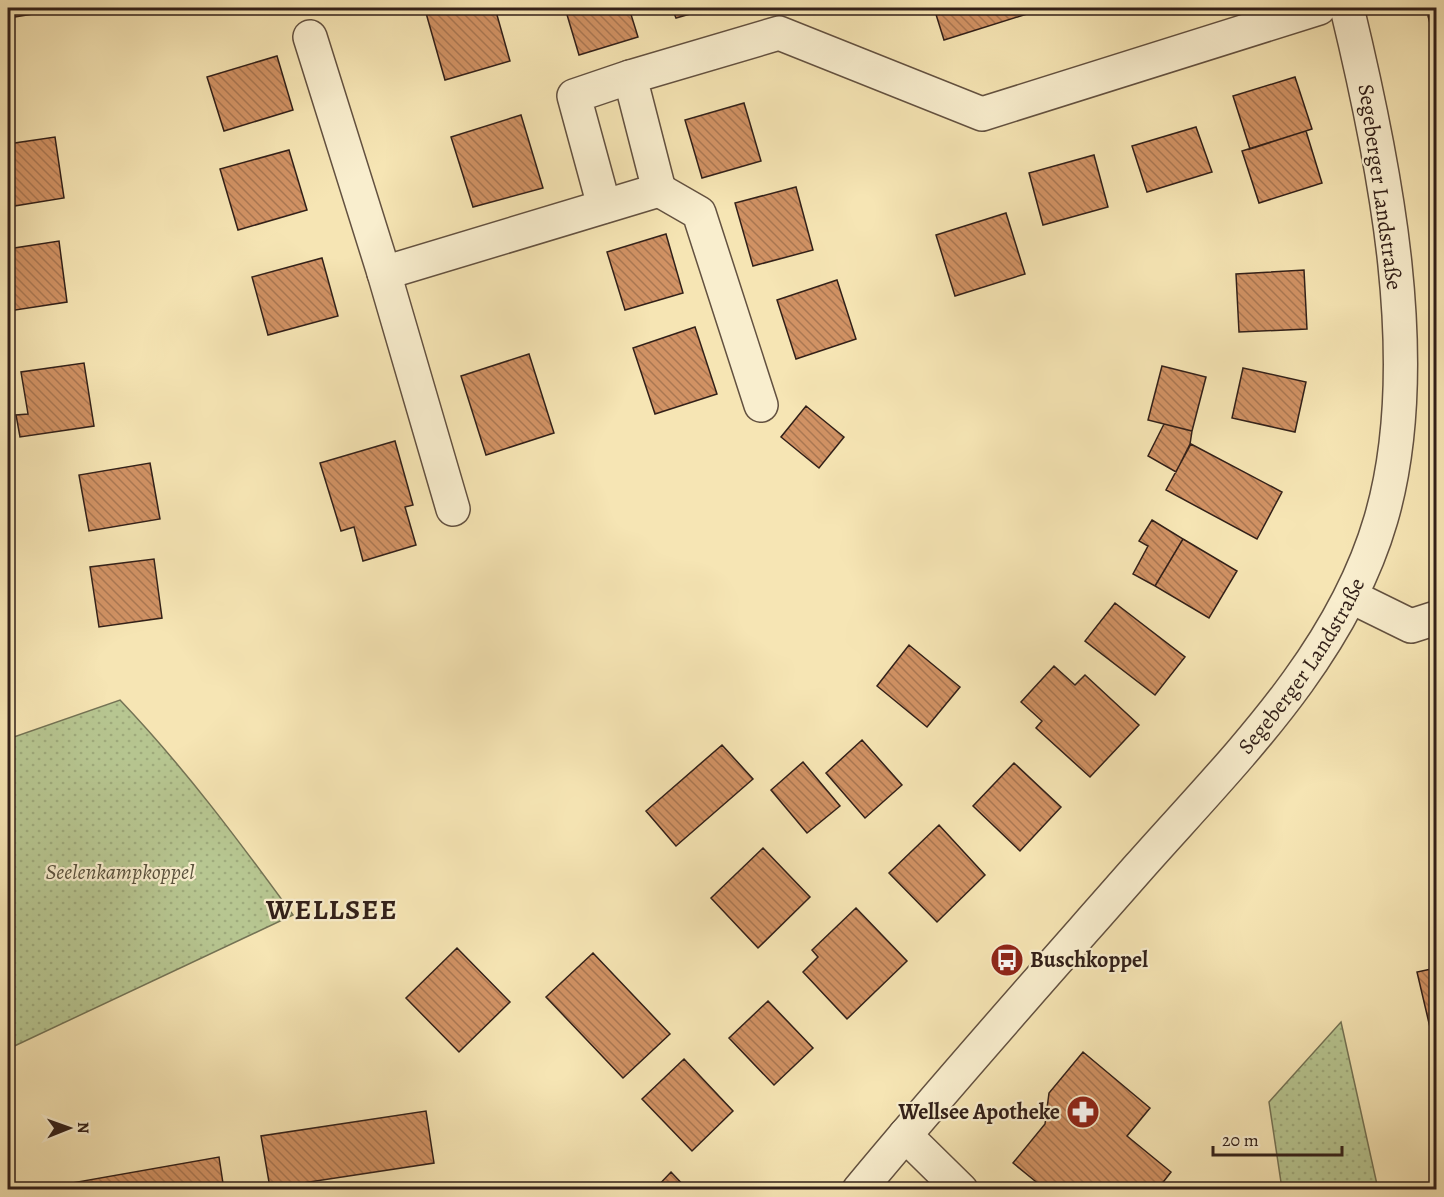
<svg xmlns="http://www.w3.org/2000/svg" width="1444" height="1197" font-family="Alegreya,serif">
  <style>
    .park { fill: url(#park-dots); stroke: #747355; stroke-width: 1.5 }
    .building { fill: url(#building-back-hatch); stroke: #322019; stroke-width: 1.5 }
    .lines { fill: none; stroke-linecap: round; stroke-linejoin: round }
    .minor-casing { stroke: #635140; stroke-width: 36 }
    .minor { stroke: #f9eece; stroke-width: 33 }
    .labels { text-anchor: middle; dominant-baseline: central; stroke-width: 4.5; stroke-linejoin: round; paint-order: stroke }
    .street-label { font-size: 22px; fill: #322019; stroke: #f9eece }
    .park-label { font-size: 22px; font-style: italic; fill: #5a523d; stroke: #f9eece }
    .poi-label { font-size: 22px; font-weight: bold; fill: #322019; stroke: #f9eece; text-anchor: start }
    .district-label { font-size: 28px; font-weight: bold; letter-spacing: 1.5px; fill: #322019; stroke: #f9eece }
  </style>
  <defs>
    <pattern id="park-dots" width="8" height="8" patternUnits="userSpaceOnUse" patternTransform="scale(1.5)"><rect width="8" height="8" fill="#b7c691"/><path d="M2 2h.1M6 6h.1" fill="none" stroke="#9eaa7c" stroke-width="1.8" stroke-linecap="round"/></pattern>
    <pattern id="building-back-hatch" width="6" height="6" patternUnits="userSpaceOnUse" patternTransform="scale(1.5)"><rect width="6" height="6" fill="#d19264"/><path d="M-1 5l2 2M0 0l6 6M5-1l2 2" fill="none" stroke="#aa7752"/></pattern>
  </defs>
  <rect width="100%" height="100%" fill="#f6e5b4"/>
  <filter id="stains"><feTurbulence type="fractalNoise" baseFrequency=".00333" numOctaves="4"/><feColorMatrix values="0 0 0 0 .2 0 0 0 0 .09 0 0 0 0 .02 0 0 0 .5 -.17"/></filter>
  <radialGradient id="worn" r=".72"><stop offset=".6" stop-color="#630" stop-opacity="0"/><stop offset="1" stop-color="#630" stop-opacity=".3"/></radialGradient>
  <path class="park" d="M 120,700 C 184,767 239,841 293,915 L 8,1049 L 8,739 Z
    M 1341,1022 L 1378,1189 L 1282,1189 L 1269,1102 Z"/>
  <path class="building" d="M 8,8 L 63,8 L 63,9 L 8,18 Z
    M 445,8 L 495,8 L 510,61 L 445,80 L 426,13 Z
    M 565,8 L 629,8 L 638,37 L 579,55 Z
    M 672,8 L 711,8 L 676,18 Z
    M 934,8 L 1046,8 L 944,40 Z
    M 1433,8 L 1436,8 L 1436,46 L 1428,16 L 1435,14 Z
    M 277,56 L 293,110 L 224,131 L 207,77 Z
    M 1295,77 L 1312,129 L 1250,149 L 1233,96 Z
    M 744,103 L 761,161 L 702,178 L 685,120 Z
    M 521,115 L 543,188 L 473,207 L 451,137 Z
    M 1196,127 L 1212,172 L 1147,192 L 1132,146 Z
    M 1306,131 L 1322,183 L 1259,203 L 1242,151 Z
    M 55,137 L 64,198 L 8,207 L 8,144 Z
    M 289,150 L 307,210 L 238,230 L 220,169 Z
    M 1094,155 L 1108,207 L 1043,225 L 1029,173 Z
    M 796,187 L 813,250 L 753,266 L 735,203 Z
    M 1006,213 L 1025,274 L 955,296 L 936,235 Z
    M 666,234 L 683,293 L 625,310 L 607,252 Z
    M 59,241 L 67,302 L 9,311 L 8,249 Z
    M 322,258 L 338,316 L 268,335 L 252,277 Z
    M 1304,270 L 1307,329 L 1239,332 L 1236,274 Z
    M 837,280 L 856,339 L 796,359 L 777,300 Z
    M 695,327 L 717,394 L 655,414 L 633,348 Z
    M 529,354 L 554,433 L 486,455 L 461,376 Z
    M 84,363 L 94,426 L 20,437 L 16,415 L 28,414 L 21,372 Z
    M 1162,366 L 1206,377 L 1192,431 L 1148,420 Z
    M 1243,368 L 1306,382 L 1295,432 L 1232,418 Z
    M 806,406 L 844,437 L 819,468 L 781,437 Z
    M 1164,424 L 1192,431 L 1190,444 L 1176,472 L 1148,456 Z
    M 395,441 L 413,505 L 405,507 L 416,545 L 363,561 L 354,527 L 341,531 L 320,463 Z
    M 1191,444 L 1282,492 L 1257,539 L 1166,490 Z
    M 150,463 L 160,519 L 89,531 L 79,475 Z
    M 1152,520 L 1183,539 L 1155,586 L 1133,574 L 1148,546 L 1139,541 Z
    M 1183,539 L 1237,571 L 1209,618 L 1155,586 Z
    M 154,559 L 162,618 L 99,627 L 90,567 Z
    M 1115,603 L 1185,657 L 1155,695 L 1085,641 Z
    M 909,645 L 960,687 L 927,727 L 877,686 Z
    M 1054,666 L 1075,685 L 1085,675 L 1139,725 L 1090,777 L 1036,728 L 1042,721 L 1021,702 Z
    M 862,740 L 902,785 L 865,818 L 826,773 Z
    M 722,745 L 753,779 L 676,846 L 646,811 Z
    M 803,762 L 840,806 L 807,833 L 771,790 Z
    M 1014,763 L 1061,807 L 1020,851 L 973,806 Z
    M 939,825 L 985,875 L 937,922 L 889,873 Z
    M 763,848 L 810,897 L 758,948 L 711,898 Z
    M 856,908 L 907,961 L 847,1019 L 803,972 L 818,957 L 812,950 Z
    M 457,948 L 510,1002 L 459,1052 L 406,998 Z
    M 593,953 L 670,1034 L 623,1078 L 546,997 Z
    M 1436,968 L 1436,1053 L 1417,972 Z
    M 768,1001 L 813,1048 L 774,1085 L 729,1038 Z
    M 1083,1052 L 1150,1108 L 1127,1136 L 1171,1172 L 1157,1190 L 1036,1190 L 1040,1185 L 1013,1163 L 1045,1124 L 1049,1093 Z
    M 684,1059 L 733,1111 L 692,1151 L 642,1099 Z
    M 426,1111 L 434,1163 L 270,1188 L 261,1136 Z
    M 219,1157 L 224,1190 L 50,1190 L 49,1187 Z
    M 671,1172 L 688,1190 L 654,1190 Z"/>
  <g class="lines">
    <g class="minor-casing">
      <g id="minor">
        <path d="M 310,37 L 384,273 L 659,190 L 630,77 L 779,33 L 982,114 L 1319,8"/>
        <path d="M 659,190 L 699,213 L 761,405"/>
        <path d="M 604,206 L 574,96 L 630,77"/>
        <path d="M 384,273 L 453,509"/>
        <path d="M 1352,597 L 1411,626 L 1436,618"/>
        <path d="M 905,1135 L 961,1190"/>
        <path id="s1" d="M 859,1190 C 950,1080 1045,974 1139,867 C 1232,762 1341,657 1381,519 C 1426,364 1384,161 1347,8"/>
      </g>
    </g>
    <use href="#minor" class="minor"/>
  </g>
  <defs>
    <g id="bus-disc" transform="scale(1.725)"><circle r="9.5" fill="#8f2418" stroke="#f9eece"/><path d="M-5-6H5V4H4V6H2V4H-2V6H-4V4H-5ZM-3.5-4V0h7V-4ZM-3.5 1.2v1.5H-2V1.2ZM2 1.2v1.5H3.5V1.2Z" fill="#fff"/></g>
    <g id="pharmacy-disc" transform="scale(1.725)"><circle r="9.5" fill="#8f2418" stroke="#f9eece"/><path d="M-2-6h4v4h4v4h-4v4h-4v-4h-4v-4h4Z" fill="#fff"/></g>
  </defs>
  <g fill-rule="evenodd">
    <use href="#bus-disc" x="1007" y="960"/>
    <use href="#pharmacy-disc" x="1083" y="1112"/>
  </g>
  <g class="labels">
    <g class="street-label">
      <text transform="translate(1380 187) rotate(82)">Segeberger Landstraße</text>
      <text stroke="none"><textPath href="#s1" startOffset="687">Segeberger Landstraße</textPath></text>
    </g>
    <g class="park-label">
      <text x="120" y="872">Seelenkampkoppel</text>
    </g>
    <g class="poi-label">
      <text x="1030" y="960">Buschkoppel</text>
      <text x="1060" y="1112" text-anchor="end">Wellsee Apotheke</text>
    </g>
    <g class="district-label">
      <text x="332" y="910">WELLSEE</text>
    </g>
  </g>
  <rect width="1444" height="1197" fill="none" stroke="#f6e5b4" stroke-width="30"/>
  <rect x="9" y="9" width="1426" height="1179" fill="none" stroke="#322019" stroke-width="3"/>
  <rect x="15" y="15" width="1414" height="1167" fill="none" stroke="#322019" stroke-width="1.5"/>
  <g transform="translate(69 1128) rotate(89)" stroke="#f9eece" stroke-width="4.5" paint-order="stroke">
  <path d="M0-4.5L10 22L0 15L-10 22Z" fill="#322019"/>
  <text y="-9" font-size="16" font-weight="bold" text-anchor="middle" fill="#322019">N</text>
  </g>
  <path d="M1213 1146v9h129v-9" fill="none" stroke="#322019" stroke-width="3"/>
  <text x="1222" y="1146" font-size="18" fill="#322019" stroke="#f9eece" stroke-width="4.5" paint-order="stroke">20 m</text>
  <rect width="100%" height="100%" filter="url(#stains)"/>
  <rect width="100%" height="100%" fill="url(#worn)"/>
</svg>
